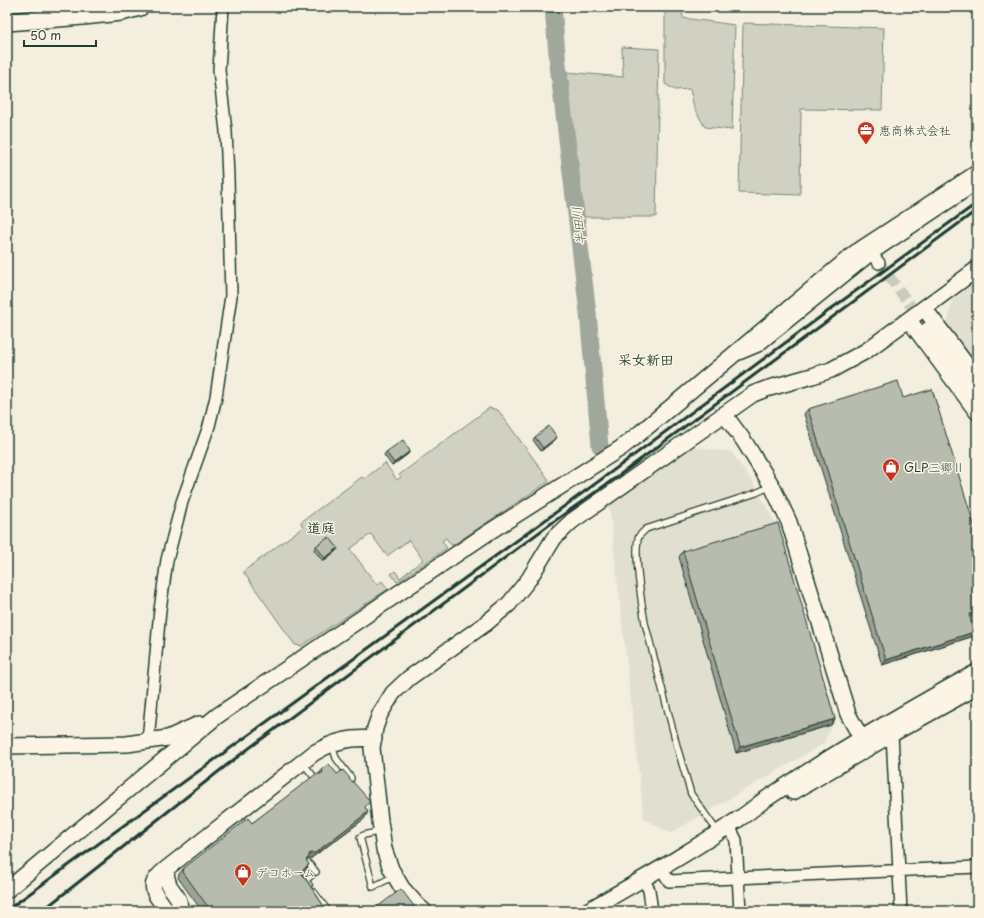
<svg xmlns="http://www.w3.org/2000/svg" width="984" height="918" font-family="'Playpen Sans','Klee One',sans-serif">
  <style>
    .built { fill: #e1dfd0 }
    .green { fill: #d0d1c2; stroke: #78877b }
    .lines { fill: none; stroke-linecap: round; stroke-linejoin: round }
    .river { stroke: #a0a89b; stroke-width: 17 }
    .street-tunnel { stroke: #c9cbbc; stroke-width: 11; stroke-dasharray: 11 5.5; stroke-linecap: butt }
    .lane-casing { stroke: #1f3d34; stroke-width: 8 }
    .street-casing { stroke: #1f3d34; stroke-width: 14 }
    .secondary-casing { stroke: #1f3d34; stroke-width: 18 }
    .primary-casing { stroke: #1f3d34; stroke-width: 20 }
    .lane { stroke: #fcf5e5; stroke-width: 5.5 }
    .street { stroke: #fcf5e5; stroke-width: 11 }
    .secondary { stroke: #fcf5e5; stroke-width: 15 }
    .primary { stroke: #fcf5e5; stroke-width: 17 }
    .rail { stroke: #1f3d34; stroke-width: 3 }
    .wall { fill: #9ea296; stroke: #1f3d34 }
    .shaded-wall { fill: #81847a; stroke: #1f3d34 }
    .building { fill: #b8bcae; stroke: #1f3d34 }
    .labels { text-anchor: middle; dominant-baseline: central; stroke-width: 3; stroke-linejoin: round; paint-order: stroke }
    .poi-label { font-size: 12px; fill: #1f3d34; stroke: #fcf5e5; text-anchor: start }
    .water-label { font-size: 13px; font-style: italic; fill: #465d53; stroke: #fcf5e5 }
    .quarter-label { font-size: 14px; font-weight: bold; fill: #1f3d34; stroke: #fcf5e5 }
  </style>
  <rect width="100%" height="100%" fill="#f3eede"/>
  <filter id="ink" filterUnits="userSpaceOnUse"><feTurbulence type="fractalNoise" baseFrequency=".025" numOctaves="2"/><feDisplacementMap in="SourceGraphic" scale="8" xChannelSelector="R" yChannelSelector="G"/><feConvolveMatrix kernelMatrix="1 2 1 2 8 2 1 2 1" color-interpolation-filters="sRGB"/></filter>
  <g filter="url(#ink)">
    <path class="built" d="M 977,280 L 977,370 L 946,332 L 952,300 Z
      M 691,447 L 731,452 L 752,481 L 776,524 L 836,718 L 823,744 L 671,833 L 644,819 L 609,504 Z"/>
    <path class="green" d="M 665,7 L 682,7 L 683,18 L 735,25 L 732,130 L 705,127 L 694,108 L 690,89 L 675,90 L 665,84 Z
      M 743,23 L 884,28 L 882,110 L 801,109 L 800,195 L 739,193 Z
      M 622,47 L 659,49 L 656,217 L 581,217 L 567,72 L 623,77 Z
      M 489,408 L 498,410 L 549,480 L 548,482 L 453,545 L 451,545 L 446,538 L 442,541 L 447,548 L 397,582 L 391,574 L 395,571 L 400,578 L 423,560 L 409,540 L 387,556 L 371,534 L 350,549 L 377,585 L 382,581 L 388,589 L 301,646 L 295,645 L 244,573 L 244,571 L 303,527 L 301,523 L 301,522 L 362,477 L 364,479 L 385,463 L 397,480 L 401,477 L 399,475 Z"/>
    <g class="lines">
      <path class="river" d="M 553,7 L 558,65 L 588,313 L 600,446"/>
      <path class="street-tunnel" d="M 879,263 L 927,328"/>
      <g class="lane-casing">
        <path id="lane" d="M 332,745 L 336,758 L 351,778 L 349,784
          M 303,763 L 314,777
          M 381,831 L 364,835 L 360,837 L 373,887 L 394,876
          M 718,832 L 691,794 L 678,750 L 645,623 C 642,607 633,549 639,536 C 641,534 644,531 646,529 L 756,493 L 771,486
          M 308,863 L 316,872
          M 309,885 L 305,881 L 311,876
          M 314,892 L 328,911"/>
      </g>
      <g class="street-casing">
        <path id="street" d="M 973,7 L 977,7
          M 872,254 L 879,263
          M 927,328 L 977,395
          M 739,354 L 758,346 L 872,254 L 977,184
          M 892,734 L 901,911
          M 148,741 L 160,610 L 167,560 L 182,502 L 209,426 L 216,397 L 231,296 L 228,178 L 226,131 L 219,70 L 223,7
          M 729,826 L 736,840 L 740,911
          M 661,868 L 669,881 L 977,867
          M 643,878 L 649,890 L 652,911"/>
      </g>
      <g class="secondary-casing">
        <path id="secondary" d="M 924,308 L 977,379
          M 909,320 L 977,412
          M 724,414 L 744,441 L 772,486 L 789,522 L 848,714 L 861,738
          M 7,746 L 127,744 L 168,738 L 199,724
          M 793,792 L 892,734 L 977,687
          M 166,869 C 166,874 167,880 169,885 C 174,894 182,899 179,910 L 174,911
          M 7,890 L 217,716 L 489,532 L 621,448 L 640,433 L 855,253 L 977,173
          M 169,911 C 165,909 163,905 160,901 C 149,887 152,880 166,869 L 314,753 C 334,741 350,737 374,739
          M 424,911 L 417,905 L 402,888 L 391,869 L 384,849 L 380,821 L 372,748 L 375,728 L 380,714 L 393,693 L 409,678 L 485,624 L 509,604 L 529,579 L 554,538 L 572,521 L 753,394 L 766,389 L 812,376 L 831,370 L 866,351 L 977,269
          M 587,911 C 639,881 691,852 740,818 C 750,812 759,803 769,797 C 836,752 906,711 977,672"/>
      </g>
      <g class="primary-casing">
        <path id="primary" d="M 7,22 L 83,16 L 121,12 L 140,7"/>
      </g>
      <use href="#lane" class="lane"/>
      <use href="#street" class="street"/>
      <use href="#secondary" class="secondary"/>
      <use href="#primary" class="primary"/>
      <path class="rail" d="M 7,910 L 595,484 L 835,306 L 977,203
        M 42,911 L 232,761 L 553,522 L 614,479 L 977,210"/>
    </g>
    <path class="wall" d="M 808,409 L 970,618 L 974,632 L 971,637 L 882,665 L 804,414 Z
      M 535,437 L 555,440 L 541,451 L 533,440 Z
      M 410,451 L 408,454 L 392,466 L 384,455 L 386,452 Z
      M 316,546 L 338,548 L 336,551 L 323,561 L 314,550 Z
      M 683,551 L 835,719 L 831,725 L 736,753 L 679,557 Z
      M 322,769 L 337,774 L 350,780 L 365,808 L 364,819 L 310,859 L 307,860 L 306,860 L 305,871 L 302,873 L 327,911 L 202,911 L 178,878 L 179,874 L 184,868 L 252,823 L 319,774 Z"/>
    <path class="shaded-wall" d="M 557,437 L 555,440 L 541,451 L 543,448 Z
      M 410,451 L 408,454 L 392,466 L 394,463 Z
      M 338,548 L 336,551 L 323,561 L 325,558 Z
      M 977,612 L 977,615 L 965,619 L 969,614 Z
      M 974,632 L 971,637 L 882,665 L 886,660 Z
      M 835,719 L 831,725 L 736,753 L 740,747 Z
      M 368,812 L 364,819 L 310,859 L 307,860 L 304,864 L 301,866 L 310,853 Z
      M 309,864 L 305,871 L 296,878 L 301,872 Z"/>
    <path class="building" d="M 898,381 L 903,398 L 932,389 L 977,534 L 977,612 L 969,614 L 974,632 L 886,660 L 808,409 Z
      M 549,426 L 557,437 L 543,448 L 535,437 Z
      M 403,440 L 410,451 L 394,463 L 386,452 Z
      M 778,523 L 835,719 L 740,747 L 683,551 Z
      M 329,537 L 338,548 L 325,558 L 316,546 Z
      M 329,764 L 337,774 L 343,770 L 349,777 L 350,780 L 353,782 L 370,801 L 365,807 L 368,812 L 315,853 L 310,853 L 308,858 L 306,860 L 309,864 L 301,872 L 327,911 L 211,911 L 183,872 L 184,868 L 248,818 L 252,823 L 316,774 L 321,774 L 323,772 L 322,769 Z
      M 401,889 L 418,911 L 372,911 Z"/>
  </g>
  <defs>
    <g id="office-pin" transform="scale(0.9)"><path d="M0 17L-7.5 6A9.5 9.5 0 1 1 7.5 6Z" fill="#c8321e" stroke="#fcf5e5"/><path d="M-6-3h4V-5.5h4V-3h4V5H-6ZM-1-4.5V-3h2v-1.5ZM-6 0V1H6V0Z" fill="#fff"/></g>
    <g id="shop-pin" transform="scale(0.9)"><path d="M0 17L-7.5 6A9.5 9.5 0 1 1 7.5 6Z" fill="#c8321e" stroke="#fcf5e5"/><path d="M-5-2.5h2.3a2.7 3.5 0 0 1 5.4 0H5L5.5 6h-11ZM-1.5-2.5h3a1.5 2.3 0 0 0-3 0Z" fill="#fff"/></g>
  </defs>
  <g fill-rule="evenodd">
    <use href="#office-pin" x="866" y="130"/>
    <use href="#shop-pin" x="891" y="467"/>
    <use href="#shop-pin" x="243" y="872"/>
  </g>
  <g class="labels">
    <g class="poi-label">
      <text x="879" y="130">恵商株式会社</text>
      <text x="904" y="467">GLP三郷Ⅱ</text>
      <text x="256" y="872">デコホーム</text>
    </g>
    <g class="water-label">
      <text transform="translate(578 226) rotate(-97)">半田川</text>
    </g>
    <g class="quarter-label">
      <text x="646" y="359">采女新田</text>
      <text x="321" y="527">道庭</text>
    </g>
  </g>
  <rect width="984" height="918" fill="none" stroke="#fcf5e5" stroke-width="24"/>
  <rect x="12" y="12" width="960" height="894" fill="none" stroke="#1f3d34" stroke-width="1.5" filter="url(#ink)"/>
  <path d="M24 40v6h72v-6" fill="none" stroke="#1f3d34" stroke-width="2"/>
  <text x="30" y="40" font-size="12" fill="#1f3d34" stroke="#fcf5e5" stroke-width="3" paint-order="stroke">50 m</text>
</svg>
